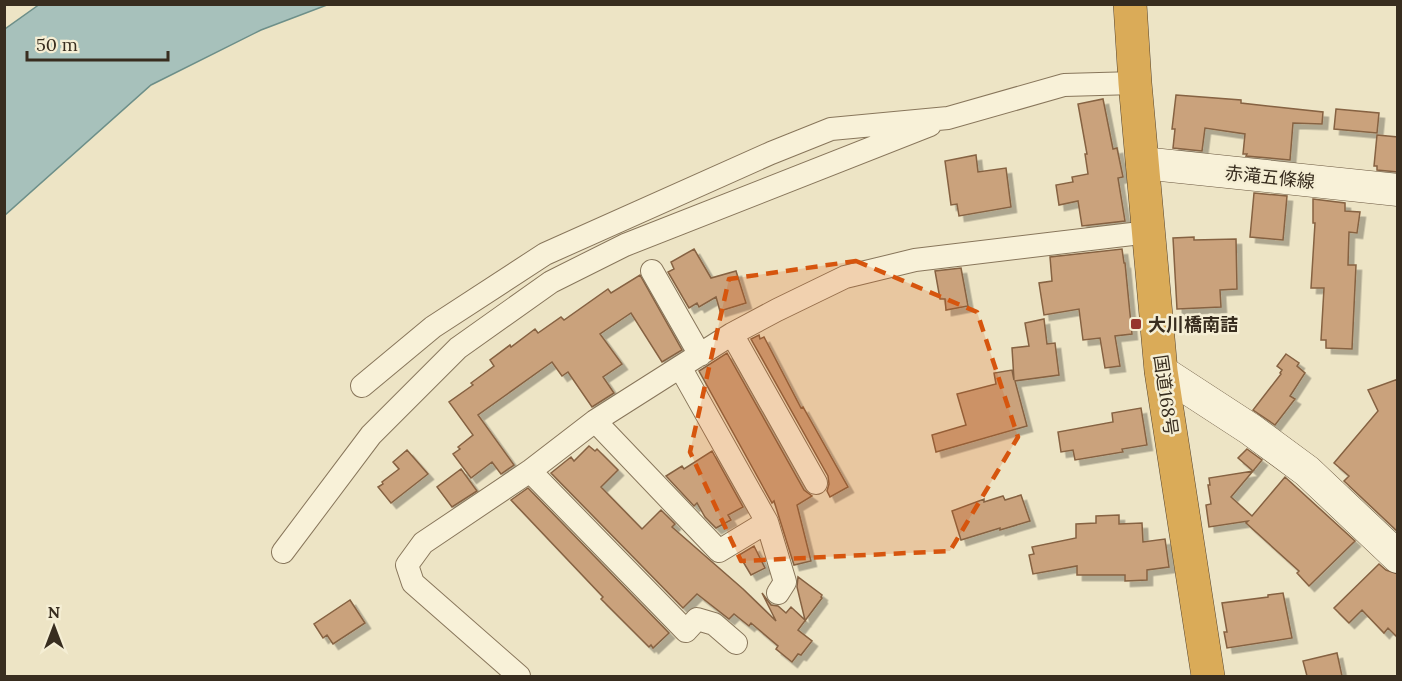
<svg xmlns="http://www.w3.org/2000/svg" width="1402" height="681" font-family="Lora,'Noto Sans JP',serif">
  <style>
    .water { fill: #a7c1bb; stroke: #6d8f89; stroke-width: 1.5 }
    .building { fill: #caa27c; stroke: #866242; stroke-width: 1.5; filter: url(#shadow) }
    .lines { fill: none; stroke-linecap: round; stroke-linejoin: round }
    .street-casing { stroke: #88765b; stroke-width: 24 }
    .secondary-casing { stroke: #6a573f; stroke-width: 33 }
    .highway-casing { stroke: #56442f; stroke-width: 34 }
    .street { stroke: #f8f1d8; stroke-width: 22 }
    .secondary { stroke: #f8f1d8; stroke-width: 32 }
    .highway { stroke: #daab58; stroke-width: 33 }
    .marked { fill: #d6550e; fill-opacity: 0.2; stroke: #d6550e; stroke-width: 4.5; stroke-dasharray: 12 8; stroke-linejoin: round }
    .poi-dot { fill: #96342d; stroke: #f5eed4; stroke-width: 2 }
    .labels { text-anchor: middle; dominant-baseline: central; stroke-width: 5; stroke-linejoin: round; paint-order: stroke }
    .street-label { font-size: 18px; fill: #382d1f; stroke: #f5eed4 }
    .poi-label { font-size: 18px; font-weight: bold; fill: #382d1f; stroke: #f5eed4; text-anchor: start }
  </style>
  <defs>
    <filter id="shadow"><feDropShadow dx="5.5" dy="5.5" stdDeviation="0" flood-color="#0004"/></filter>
  </defs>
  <rect width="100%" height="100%" fill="#ede4c5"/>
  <path class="water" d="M 40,4 L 327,4 L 327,5 L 261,30 L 151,85 L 5,215 L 5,29 Z"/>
  <path class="building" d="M 1176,95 L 1241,100 L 1241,103 L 1323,112 L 1322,124 L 1293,123 L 1290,160 L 1246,156 L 1247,154 L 1243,154 L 1245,134 L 1205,128 L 1202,151 L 1173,148 L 1175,129 L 1172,129 Z
    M 1103,99 L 1113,149 L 1117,148 L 1123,177 L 1118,178 L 1125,221 L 1082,226 L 1078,201 L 1059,205 L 1056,185 L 1073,182 L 1072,177 L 1088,174 L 1085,154 L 1087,154 L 1078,104 Z
    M 1336,109 L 1379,113 L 1377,133 L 1334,129 Z
    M 1377,135 L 1398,137 L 1398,172 L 1377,170 L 1377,166 L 1374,166 Z
    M 976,155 L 978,172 L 1006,168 L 1011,207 L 959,216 L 957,204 L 951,205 L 945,161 Z
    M 1254,193 L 1287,196 L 1283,240 L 1250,237 Z
    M 1313,199 L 1345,203 L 1345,211 L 1360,212 L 1357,233 L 1349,232 L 1348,265 L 1356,265 L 1352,349 L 1326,348 L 1326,340 L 1321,340 L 1324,288 L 1311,288 L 1315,223 L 1313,223 Z
    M 1194,237 L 1194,240 L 1236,239 L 1237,289 L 1220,290 L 1221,307 L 1177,309 L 1173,238 Z
    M 694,249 L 711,278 L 736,271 L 746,303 L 720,311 L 716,297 L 699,307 L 697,303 L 689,308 L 668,272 L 674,269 L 671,262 Z
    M 1122,249 L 1124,263 L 1125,263 L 1132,334 L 1115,336 L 1120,366 L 1105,368 L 1100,338 L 1083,340 L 1079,309 L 1044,315 L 1039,283 L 1052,281 L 1050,257 Z
    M 961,268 L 968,306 L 946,310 L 945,299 L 940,299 L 935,271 Z
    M 640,275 L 682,350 L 662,362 L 631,313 L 600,334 L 622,364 L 603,377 L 614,393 L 592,407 L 568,372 L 562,376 L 552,362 L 478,415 L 514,465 L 501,474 L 492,462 L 471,478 L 453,454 L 460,449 L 458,447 L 473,435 L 449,402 L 473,385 L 471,383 L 494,366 L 490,360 L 510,345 L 511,347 L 535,329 L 538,333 L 561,317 L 564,320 L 608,289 L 611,293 Z
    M 1044,319 L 1047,344 L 1055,343 L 1059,375 L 1015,381 L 1027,426 L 936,452 L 932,435 L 966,425 L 957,394 L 996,384 L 994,373 L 1012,370 L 1014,380 L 1012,348 L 1029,346 L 1025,323 Z
    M 759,335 L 760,339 L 764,337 L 801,408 L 803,407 L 848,487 L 830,497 L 827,491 L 829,484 L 828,476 L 751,339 Z
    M 727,353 L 804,490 L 812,496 L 797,505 L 811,561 L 794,565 L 774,501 L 772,503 L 699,371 Z
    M 1286,354 L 1299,363 L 1297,366 L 1305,373 L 1290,396 L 1295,399 L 1275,425 L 1253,410 L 1281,374 L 1280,373 L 1282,370 L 1277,366 Z
    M 1398,379 L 1398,532 L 1344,481 L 1349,476 L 1334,463 L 1378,411 L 1368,390 Z
    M 1141,408 L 1147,445 L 1122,449 L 1123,452 L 1075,460 L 1073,450 L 1061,452 L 1058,432 L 1113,422 L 1112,413 Z
    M 589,446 L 595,451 L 597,449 L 618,470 L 601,487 L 642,529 L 661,510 L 675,524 L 672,527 L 743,589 L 776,621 L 762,593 L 771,605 L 778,606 L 786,613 L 791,607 L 805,620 L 797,587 L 798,577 L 822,595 L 821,597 L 822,598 L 798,630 L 812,641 L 801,655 L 798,654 L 792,662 L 776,649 L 778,646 L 751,623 L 749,626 L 734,614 L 729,619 L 697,594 L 683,608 L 551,473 L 571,457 L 574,461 Z
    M 1247,449 L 1262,460 L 1253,471 L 1238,458 Z
    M 407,450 L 428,474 L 391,503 L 378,487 L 383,484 L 382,482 L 399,469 L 393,462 Z
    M 712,451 L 743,507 L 728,515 L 731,520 L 716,528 L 705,517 L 697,503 L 694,506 L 666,476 L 682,466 L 684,469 Z
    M 461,469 L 477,491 L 452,507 L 437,487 Z
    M 1253,471 L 1231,497 L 1252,516 L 1285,477 L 1355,541 L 1309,586 L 1297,573 L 1299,571 L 1246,523 L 1248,521 L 1209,527 L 1206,505 L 1211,504 L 1208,485 L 1210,485 L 1209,478 Z
    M 528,488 L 669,633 L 653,648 L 651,645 L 649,647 L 601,599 L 603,597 L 511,500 Z
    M 1021,495 L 1030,521 L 1000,530 L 1000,528 L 961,540 L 952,511 L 984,499 L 984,502 L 1003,496 L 1005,500 Z
    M 1119,515 L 1119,524 L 1142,523 L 1143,542 L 1165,539 L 1169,567 L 1147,570 L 1147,580 L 1125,581 L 1125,575 L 1077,575 L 1077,566 L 1033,574 L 1029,555 L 1034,554 L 1032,547 L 1076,538 L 1076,524 L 1096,523 L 1096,516 Z
    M 754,546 L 765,568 L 751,575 L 739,555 Z
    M 1379,564 L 1386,570 L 1398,574 L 1398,638 L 1388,628 L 1384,633 L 1362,610 L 1349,623 L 1334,608 Z
    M 1283,593 L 1292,638 L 1227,648 L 1224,632 L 1227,632 L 1222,603 L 1268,597 L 1268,595 Z
    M 350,600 L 365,623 L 333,644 L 327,635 L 323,638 L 314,624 Z
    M 1337,653 L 1342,676 L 1307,676 L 1303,661 Z"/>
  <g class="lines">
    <g class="street-casing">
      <path id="street" d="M 652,271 L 700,355
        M 732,334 L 816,483
        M 362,386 L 433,327 L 545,254 L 771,153 L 831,129 L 948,118 L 1064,85 L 1135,83
        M 595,421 L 719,551 L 767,522 L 680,367
        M 530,471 L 686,631 L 697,619 L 714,624 L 736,643
        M 767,522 L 785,582 L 778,593
        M 283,552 L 371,435 L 458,348 L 551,282 L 625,245 L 930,125
        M 519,676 L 413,583 L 407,565 L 423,543 L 530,471 L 595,421 L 732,334 L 777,310 L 845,277 L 915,260 L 1149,232"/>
    </g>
    <g class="secondary-casing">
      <path id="secondary" d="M 1142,163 L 1398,190
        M 1161,371 L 1250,429 L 1307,471 L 1398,557"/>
    </g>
    <g class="highway-casing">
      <path id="highway" d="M 1130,4 L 1135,83 L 1161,371 L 1208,676"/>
    </g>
    <use href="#street" class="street"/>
    <use href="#secondary" class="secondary"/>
    <use href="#highway" class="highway"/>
  </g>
  <path class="marked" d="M 856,261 L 977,312 L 1018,437 L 950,551 L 741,561 L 690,452 L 729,279 Z"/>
  <rect class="poi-dot" x="1130" y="318" width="12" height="12" rx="3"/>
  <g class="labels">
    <g class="street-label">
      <text transform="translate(1270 177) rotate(6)">赤滝五條線</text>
      <text transform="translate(1166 395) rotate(82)">国道168号</text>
    </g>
    <g class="poi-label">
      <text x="1148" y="324">大川橋南詰</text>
    </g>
  </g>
  <rect width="1402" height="681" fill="none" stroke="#382d1f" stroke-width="12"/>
  <g transform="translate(54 627)" stroke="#f5eed4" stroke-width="4.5" paint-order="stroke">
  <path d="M0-4.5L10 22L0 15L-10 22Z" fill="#382d1f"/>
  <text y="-9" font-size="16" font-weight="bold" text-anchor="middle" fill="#382d1f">N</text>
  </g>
  <path d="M27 51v9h141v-9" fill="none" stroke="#382d1f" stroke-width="3"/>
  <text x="36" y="51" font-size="18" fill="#382d1f" stroke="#f5eed4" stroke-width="4.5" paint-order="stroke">50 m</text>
</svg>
